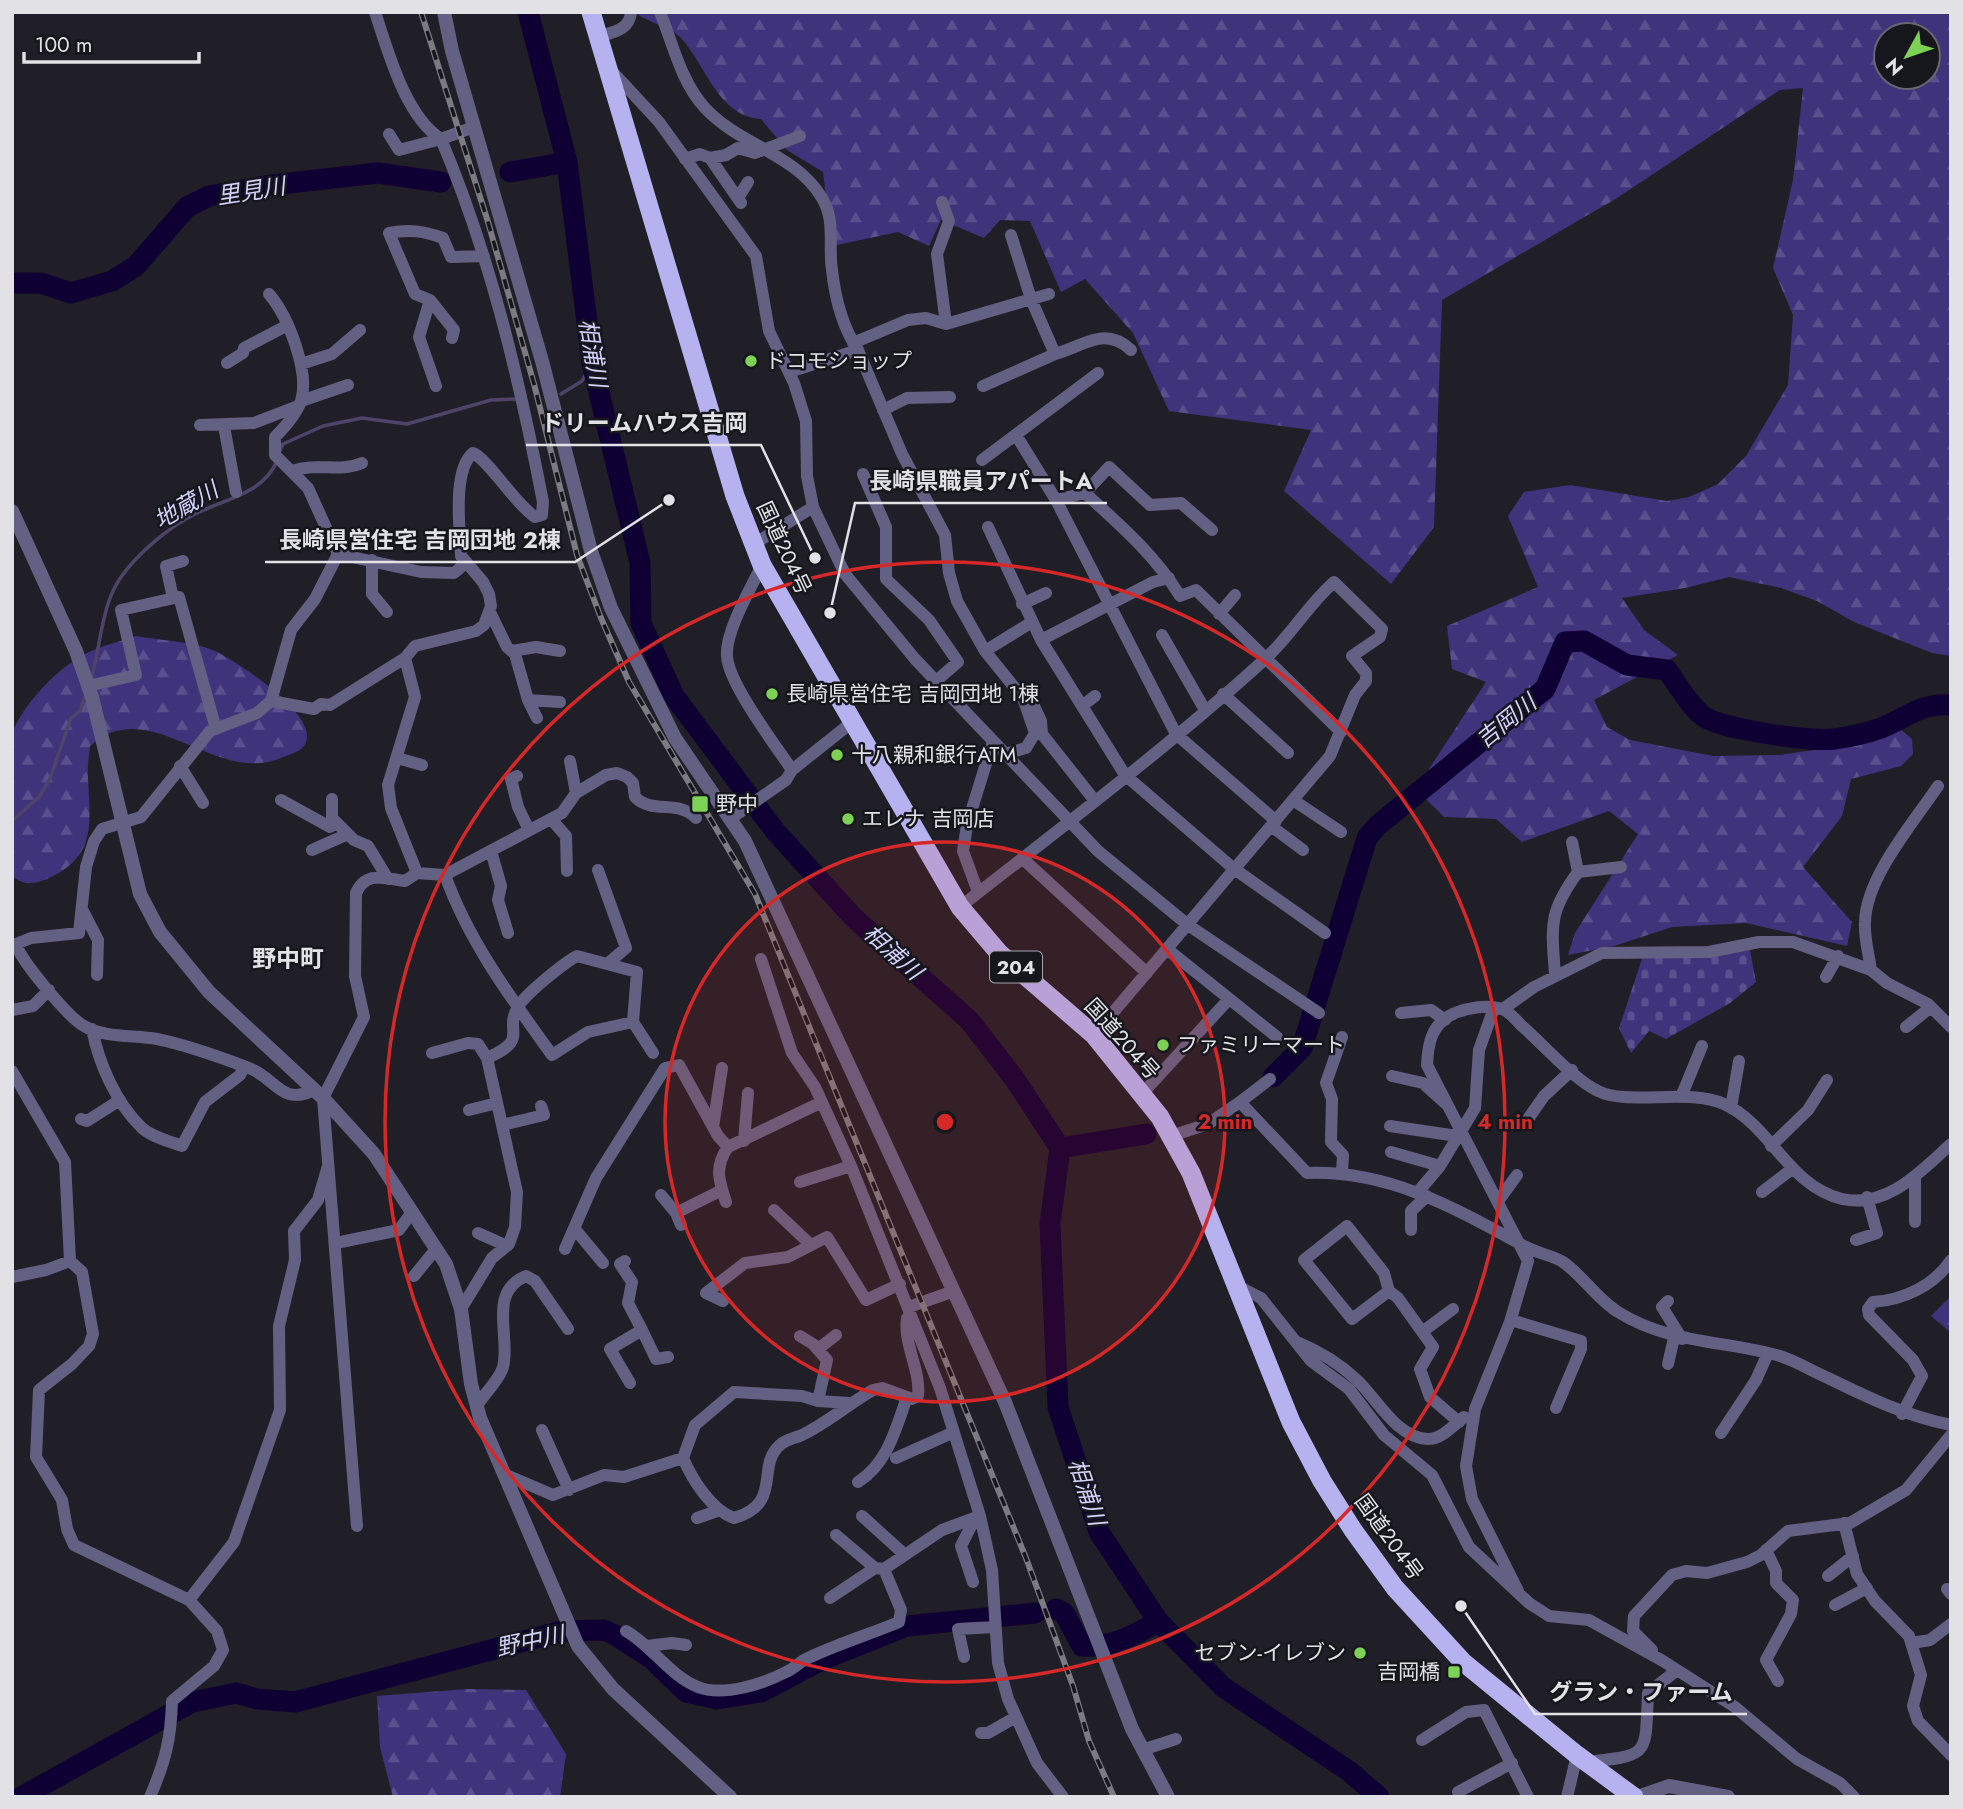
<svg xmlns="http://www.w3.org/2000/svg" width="1963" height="1809" font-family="Jost,'Noto Sans JP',sans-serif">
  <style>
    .forest { fill: url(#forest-firs); fill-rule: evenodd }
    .cemetery { fill: url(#cemetery-stones) }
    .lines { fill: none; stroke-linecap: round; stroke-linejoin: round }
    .stream { stroke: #4e4469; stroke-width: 3.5 }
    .river { stroke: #0f0034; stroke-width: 21 }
    .minor { stroke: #636183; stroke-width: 12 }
    .tertiary { stroke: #636183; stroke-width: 14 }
    .trunk { stroke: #b5b2ef; stroke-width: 19 }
    .rail-casing { stroke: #7c7b82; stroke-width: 6 }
    .rail { stroke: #16161d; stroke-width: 3.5; stroke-dasharray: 10; stroke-linecap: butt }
    .ring { fill: none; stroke: #d62828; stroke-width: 3.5 }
    .poi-dot { fill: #7dd154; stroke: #16161d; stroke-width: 2.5 }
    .labels { text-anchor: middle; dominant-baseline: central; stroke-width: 5; stroke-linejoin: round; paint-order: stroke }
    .shield { fill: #16161d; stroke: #a4a4aa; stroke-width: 2 }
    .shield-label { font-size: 19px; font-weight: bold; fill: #e1e1e6 }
    .poi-label { font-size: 21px; fill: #e1e1e6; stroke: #16161d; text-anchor: start }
    .street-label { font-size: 21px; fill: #e1e1e6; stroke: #16161d }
    .water-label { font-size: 23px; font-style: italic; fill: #d3d2fd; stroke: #16161d }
    .quarter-label { font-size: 24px; font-weight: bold; fill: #e1e1e6; stroke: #16161d }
    .centre { fill: #d62828; stroke: #16161d; stroke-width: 3.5 }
    .ring-label { font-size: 21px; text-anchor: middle; font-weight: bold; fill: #d62828; stroke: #16161d; stroke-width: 5; stroke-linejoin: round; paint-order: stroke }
    .leader { fill: none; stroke: #e1e1e6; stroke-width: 2.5 }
    .callout-dot { fill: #e1e1e6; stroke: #16161d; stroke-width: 2.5 }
    .callout-label { font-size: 23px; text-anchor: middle; font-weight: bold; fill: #e1e1e6; stroke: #16161d; stroke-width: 5; stroke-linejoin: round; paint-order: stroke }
  </style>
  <defs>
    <pattern id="forest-firs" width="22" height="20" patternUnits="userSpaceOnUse" patternTransform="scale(1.75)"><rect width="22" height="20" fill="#3f337b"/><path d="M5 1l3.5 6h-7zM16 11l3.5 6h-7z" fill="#5a508e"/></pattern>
    <pattern id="cemetery-stones" width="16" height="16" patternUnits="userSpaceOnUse" patternTransform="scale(1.75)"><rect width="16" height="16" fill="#3f337b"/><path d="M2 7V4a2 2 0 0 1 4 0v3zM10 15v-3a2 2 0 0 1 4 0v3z" fill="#5a508e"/></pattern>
  </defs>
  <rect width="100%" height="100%" fill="#201f27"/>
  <path class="forest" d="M 634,12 L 1951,12 L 1951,656 L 1932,653 L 1854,622 L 1817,601 L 1781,588 L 1729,577 L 1685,588 L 1622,598 L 1644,630 L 1678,655 L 1594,700 L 1607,727 L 1630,740 L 1713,756 L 1779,755 L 1835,747 L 1870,732 L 1900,729 L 1912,739 L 1913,754 L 1901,766 L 1851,779 L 1842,816 L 1803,867 L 1852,922 L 1847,946 L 1746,923 L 1672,927 L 1614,946 L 1568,955 L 1575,933 L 1638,834 L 1609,811 L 1522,842 L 1496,819 L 1444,817 L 1425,798 L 1429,769 L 1486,682 L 1452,669 L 1447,626 L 1538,587 L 1508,516 L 1524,492 L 1570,485 L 1667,501 L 1689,497 L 1718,484 L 1746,456 L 1788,385 L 1793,315 L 1773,268 L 1793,180 L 1803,88 L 1780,90 L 1617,198 L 1442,300 L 1434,527 L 1391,584 L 1284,491 L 1311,430 L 1169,411 L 1133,333 L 1085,279 L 1061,292 L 1030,221 L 1000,220 L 984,238 L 941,220 L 929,246 L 898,232 L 832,246 L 823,172 L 787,150 L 761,119 C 718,116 707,67 681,38 C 671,27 647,22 634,12 ZM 1886,35 L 1928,35 L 1928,77 L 1886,77 Z
    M 136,636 C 158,640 196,642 215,651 C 236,661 332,722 301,749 C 296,753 287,755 281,758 C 215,786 149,692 90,746 C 89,756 87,768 88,778 C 90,824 97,857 47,879 C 33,884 25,886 12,876 L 12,733 C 24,704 56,669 85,654 C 100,646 119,642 136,636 Z
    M 1951,1296 L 1951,1333 L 1931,1316 Z
    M 467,1689 L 526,1690 L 566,1754 L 560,1797 L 393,1797 L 380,1747 L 377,1696 Z"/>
  <path class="cemetery" d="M 1750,950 L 1756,982 L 1730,1003 L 1666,1039 L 1649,1031 L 1631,1053 L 1619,1028 L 1643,956 L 1689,958 Z"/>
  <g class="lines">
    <path class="stream" d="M 561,394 L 582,381 L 592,363
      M 279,453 L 283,444 L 323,426 L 362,418 L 407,424 L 491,400 L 518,399
      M 91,679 C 101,646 101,605 121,577 C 138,553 169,527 195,514 C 225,499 263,494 277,461
      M 12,821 L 39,797 L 50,779 L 71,718 L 80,711 L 86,693"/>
    <path class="river" d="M 528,12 L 567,162 L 592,363 L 640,563 L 641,623 L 674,696 L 775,831 L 853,917 L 969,1020 L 1014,1078 L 1060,1148 L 1050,1224 L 1058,1407 L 1099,1532 L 1158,1621 L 1223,1687 L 1349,1771 L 1379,1797
      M 510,172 L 567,162
      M 12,283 L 41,283 L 71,293 L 112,281 L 136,266 L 187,207 L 209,196 L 271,185 L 378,173 L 441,182
      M 1273,1077 L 1302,1048 L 1367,838 L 1377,826 L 1545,689 L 1565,642 L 1584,641 L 1627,665 L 1667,670 C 1678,685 1688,704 1703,716 C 1718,729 1813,742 1834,739 C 1849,737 1867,733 1881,728 C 1906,718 1923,702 1951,705
      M 1060,1148 L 1146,1134
      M 1056,1609 L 1064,1613 L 1082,1646 C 1110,1648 1134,1636 1158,1621
      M 21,1797 L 192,1702 L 236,1693 L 257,1699 L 295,1702 L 562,1631 L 604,1630 L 615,1635 L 652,1659 L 686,1692 L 717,1699 L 761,1692 L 822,1660 L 907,1626 L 1035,1613"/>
    <path class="minor" d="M 375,12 C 388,51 405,116 441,139
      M 660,12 C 673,44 681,82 705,108 C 739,145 796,154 822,198 C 836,221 828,245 832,270 C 835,297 843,328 858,350 L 789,372
      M 598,37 C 613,32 630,30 631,12
      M 610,69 L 659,122 L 756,256 L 769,331 L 794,383 L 806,421 L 807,476 L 813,507 L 845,574 L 915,659 L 1098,851 L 1188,925 L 1319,1013
      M 389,134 L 399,150 L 441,139
      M 710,158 L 726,155 L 738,148 L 755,153 L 800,136
      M 685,159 L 700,154 L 710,158 L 741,203
      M 738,198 L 748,182
      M 942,202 L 949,221 L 937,254 L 946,324
      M 269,294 C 288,316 310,372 301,401 C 296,415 285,427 275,437 L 275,455 L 308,488 L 338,554
      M 430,300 L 454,330 L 452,338
      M 853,343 L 908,320 L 926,318 L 946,324 L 1049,294
      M 858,350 L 902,454 L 945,535 L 949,573 L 957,601 L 985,651
      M 1055,354 C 1086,345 1105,326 1131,350
      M 227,363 L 243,353 L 244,348 L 288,325
      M 301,364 L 332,354 L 360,330
      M 436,386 L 419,337 L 430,300 L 415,294 L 389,233 C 409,229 424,231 443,238 L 451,257 L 484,256
      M 983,386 L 1055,354 L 1031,299 L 1011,235
      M 301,401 L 348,385
      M 883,410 L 907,398 L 950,397
      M 200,425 L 254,423 L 298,406
      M 224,426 L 236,492
      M 1016,435 L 1056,500 L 1176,734 L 1276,821
      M 982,460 L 1098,373
      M 292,471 C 318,462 339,473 362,463
      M 863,474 L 886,527 L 886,579 L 929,620 L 958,662 L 936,681
      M 1085,493 L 1109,467 L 1150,505 L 1181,503 L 1212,530
      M 1056,500 L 1085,493 C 1120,525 1155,555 1180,596 L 1196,590 L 1341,732
      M 988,527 L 1041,640 L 1153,582 L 1169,578
      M 754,544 L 813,507
      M 338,554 L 421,572 L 454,573 L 466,563
      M 372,560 L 372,594 L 387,612
      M 762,565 C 751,588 725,632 727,656 C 728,683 776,746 792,770
      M 173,598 L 166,566 L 183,561
      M 1022,604 L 1046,593
      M 490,612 L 507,647 L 515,654 L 528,700 L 537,718
      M 1219,614 L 1235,595
      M 1162,635 L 1205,710
      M 1041,640 L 1125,775 L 1233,868 L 1325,933
      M 512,651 L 536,647 L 560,651
      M 88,686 L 136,675 L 121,610 L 179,597 L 216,729
      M 1028,693 L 1041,721 L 1042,734 L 1095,801
      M 1223,694 L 1288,753
      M 528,700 L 560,702
      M 271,701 L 314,709 L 321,704 L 330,705 L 405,658
      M 1082,706 L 1095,696
      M 1005,754 L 1026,748 L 1035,733 L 1023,698 L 985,651 L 1032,622
      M 397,758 L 422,765
      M 570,761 L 576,793
      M 180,766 L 203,803
      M 517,776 L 511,779 L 518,807 L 529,830
      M 332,799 L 332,818 L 354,840 L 368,846 L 388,879
      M 281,800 L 330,827 L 336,822
      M 1293,800 L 1341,832
      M 551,819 L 566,836 L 567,871
      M 730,819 L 786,780 L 792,770 L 851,723
      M 1271,826 L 1303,850
      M 312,850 L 348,834
      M 491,851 L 501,886 L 498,900 L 508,933
      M 1022,858 L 1147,973
      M 598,870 L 626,948 L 607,964
      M 1578,872 L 1621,867
      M 417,873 L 391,808 L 388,785 L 415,697 L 405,658 L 415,646 L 476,631 L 484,625 L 491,606 L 489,594 L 483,582 L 461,556 C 460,531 452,470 473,453 C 490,461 513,502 535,517 L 542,515 L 543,502 C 519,378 490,255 441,139 L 474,127
      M 445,875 L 562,813 L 576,793 L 606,775 L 617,773 L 627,777 L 633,783 L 635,797 C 653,815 678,799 696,818
      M 978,892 L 963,851 L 967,825 L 993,741
      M 960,907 C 1062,827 1167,748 1263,661 C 1290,637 1307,606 1334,582 L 1382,629 L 1380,637 L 1352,656 L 1366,673 L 1366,681 L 1355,695 L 1330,756 L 1094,1035
      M 83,911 L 98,940 L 97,975
      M 1167,949 L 1277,1037
      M 761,959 L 792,1053 L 815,1087 L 851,1166 L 940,1388 L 980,1516 L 992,1570 L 998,1663 L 1008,1699 L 1037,1763 L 1063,1797
      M 1871,970 C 1869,955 1864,938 1865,922 C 1866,877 1914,822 1938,786
      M 1555,976 C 1552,927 1547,914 1578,872 L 1572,842
      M 1826,977 L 1838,956
      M 1503,1009 L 1534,987 L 1602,953 L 1709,952 L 1759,942 L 1793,942 L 1871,970 L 1887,983 L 1928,1004 L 1951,1027
      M 12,1010 L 33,1006 L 49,990
      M 1401,1013 L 1431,1010 L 1445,1020
      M 1906,1027 L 1931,1007
      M 92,1029 C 99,1064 116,1103 142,1128 C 152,1137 169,1141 182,1146 L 205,1102 L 240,1075 L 244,1067
      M 432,1053 L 468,1043 L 478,1044 L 487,1058
      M 12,1071 L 65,1162 L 70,1261 L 82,1272 L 93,1334 L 89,1346 L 72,1364 L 39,1390 L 36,1457 L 62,1500 L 67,1529 L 74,1545 L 189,1600 L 217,1631 L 223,1650 L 214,1666 L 172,1701 C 171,1740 165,1762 150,1797
      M 1392,1076 L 1423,1083 L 1445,1103
      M 314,1090 C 281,1106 277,1079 249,1068 C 220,1057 187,1045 157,1039 C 134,1035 104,1038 84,1026 C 68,1017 21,961 16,944 L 31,938 L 79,933 L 86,867 L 94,841 L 102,829 L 141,817 L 210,731 L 257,713 L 271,701 L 291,630 L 315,599 L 338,554
      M 1142,1094 L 1229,999
      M 1681,1097 L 1702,1046
      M 1240,1102 L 1270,1079
      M 1731,1108 L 1739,1061
      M 469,1110 L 497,1103
      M 81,1119 L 87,1121 L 120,1100
      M 1528,1119 L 1544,1096 L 1572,1070
      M 502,1125 L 544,1115 L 541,1106
      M 1390,1126 L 1457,1136
      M 713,1127 L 722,1068
      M 1171,1136 L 1208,1124 L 1240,1102 L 1307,1173 C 1389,1170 1455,1208 1524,1246 C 1536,1253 1552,1255 1563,1262 C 1583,1276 1597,1299 1618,1312 C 1669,1344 1724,1340 1780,1356 C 1796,1361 1812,1371 1828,1378 C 1869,1398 1906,1416 1951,1425
      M 744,1141 L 748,1093
      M 1771,1146 L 1808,1110 L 1827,1080
      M 1391,1152 L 1440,1166
      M 1342,1172 L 1343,1155 L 1331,1142 L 1332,1099 L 1326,1083 L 1342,1037
      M 800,1182 L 851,1166
      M 1762,1192 L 1792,1169
      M 1417,1193 L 1440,1166 L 1475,1108 L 1479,1050 L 1494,1008
      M 661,1195 L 676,1213
      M 1499,1200 L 1517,1175
      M 726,1202 C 719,1181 714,1167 728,1147
      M 774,1210 L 811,1245
      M 1915,1222 L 1915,1176
      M 681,1225 L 676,1213 L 722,1190
      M 574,1228 L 603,1263
      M 1411,1230 L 1411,1211 L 1427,1196
      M 478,1233 L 507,1246
      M 1856,1240 L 1877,1233 L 1867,1197
      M 336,1243 L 399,1230 L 412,1212
      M 565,1249 L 596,1178 L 665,1068 L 679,1065 L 718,1136 L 728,1147 L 822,1102
      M 625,1261 L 620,1264 L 632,1282 L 628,1303 L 642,1330
      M 414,1276 L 436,1249
      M 12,1277 L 46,1270 L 70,1261
      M 1234,1284 L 1261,1298 L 1311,1361 L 1349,1389 L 1384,1435 L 1432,1475 L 1469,1547 L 1529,1603 L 1549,1616 L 1589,1620 L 1663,1661 L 1735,1707 L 1797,1759 L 1840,1783 L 1854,1797
      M 1389,1291 L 1352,1319 L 1304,1260 L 1347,1226 L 1384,1273 L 1389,1291 L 1398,1298 L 1433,1347 L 1420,1369 L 1430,1397 L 1459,1422
      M 723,1301 L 706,1293 L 745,1263 L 788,1257 L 827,1237 L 866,1300 L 900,1284
      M 1668,1301 L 1662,1307 L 1682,1339
      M 909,1307 L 954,1291
      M 461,1309 L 492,1258 L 509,1244 L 515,1227 L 517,1192 L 487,1058 C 531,1039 503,1032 518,1007 C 525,994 564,963 577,956 L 637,972 L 633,1022 L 653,1053
      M 1511,1320 L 1581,1341 L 1581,1349 L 1556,1408
      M 1422,1332 L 1453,1309
      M 800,1336 L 813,1344 L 827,1360 L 818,1401
      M 1297,1342 C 1319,1351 1340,1364 1357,1380 C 1377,1399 1396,1437 1427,1439 C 1441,1440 1454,1425 1464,1417
      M 818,1349 L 836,1335
      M 1668,1364 L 1674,1338
      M 630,1383 L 610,1349 L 642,1330 L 656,1359 L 668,1357
      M 849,1403 L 818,1401 L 802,1396 L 734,1392 L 695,1425 L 683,1458 C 692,1479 711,1510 734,1518 C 784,1503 755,1467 780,1445 C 786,1439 797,1438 804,1434 C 828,1422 850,1403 873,1390 L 882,1388 L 912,1399 L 918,1396 C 921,1370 903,1344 907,1318
      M 478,1404 C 485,1393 500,1379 503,1367 C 511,1337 487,1292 526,1276 L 535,1281 L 568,1329
      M 1902,1414 L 1922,1376 L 1913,1360 L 1869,1315 L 1868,1309 L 1873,1302 C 1903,1300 1934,1286 1951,1260
      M 542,1430 L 569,1490
      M 1721,1433 L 1756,1380 L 1768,1353
      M 896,1458 L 952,1433
      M 504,1474 L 553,1495 L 604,1475 L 624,1477 L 683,1458
      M 858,1482 C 888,1463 896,1428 907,1397
      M 862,1516 L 904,1554
      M 697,1518 L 720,1510
      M 1844,1523 L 1857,1574 L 1875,1601 L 1909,1636 L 1921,1675 L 1913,1706 L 1918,1721 L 1951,1755
      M 357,1526 L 323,1098 L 364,1017 L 355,976 L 356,893 C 366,871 383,878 405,881 L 417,873 L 445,875 C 469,942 511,998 552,1055 L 588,1032 L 633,1022
      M 836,1535 L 875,1568
      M 1766,1550 L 1776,1571 L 1776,1583 L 1793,1600 L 1791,1614 L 1766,1660 L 1778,1681
      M 1828,1576 L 1853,1556
      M 973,1582 L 961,1546 L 975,1518
      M 1947,1589 L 1951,1594
      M 1518,1591 L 1472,1499 L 1466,1466 L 1475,1409 L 1510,1322 L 1528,1261 L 1427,1065 C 1428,1042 1432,1023 1455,1013 C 1468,1008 1488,1004 1502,1009 C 1509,1011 1517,1021 1522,1026 C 1544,1045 1573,1079 1598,1091 C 1627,1106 1689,1088 1724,1104 C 1771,1125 1788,1186 1842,1199 C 1887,1209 1921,1171 1951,1144
      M 830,1598 L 875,1568 L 884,1569 L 942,1530 L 980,1516
      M 189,1600 L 234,1542 L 280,1410 L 279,1326 L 295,1260 L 294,1231 L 318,1200 L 328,1166
      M 1835,1605 L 1867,1588
      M 626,1631 C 652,1646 670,1676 698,1687 C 723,1697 763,1684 786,1672 C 793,1669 798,1664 804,1660 C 834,1645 868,1635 899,1622 L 901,1610 L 884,1569
      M 1912,1643 L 1930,1640 L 1951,1624
      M 647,1646 L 672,1643 L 686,1645
      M 1652,1650 L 1633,1631 L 1634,1616 L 1672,1575 L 1686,1571 L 1707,1573 L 1747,1562 L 1761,1555 L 1788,1531 L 1850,1523 L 1906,1490 L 1951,1435
      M 964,1657 L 958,1629 L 995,1627
      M 981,1733 L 988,1733 L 1016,1717
      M 1422,1740 L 1466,1712 L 1484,1710 L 1528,1797
      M 1142,1750 L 1176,1739
      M 1587,1762 C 1651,1755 1645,1756 1648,1693 L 1677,1670
      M 1458,1792 L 1512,1763
      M 1567,1797 L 1577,1755"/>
    <path class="tertiary" d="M 444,12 L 452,51 L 542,361 L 591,551 L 611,608 L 675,738 L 745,841 L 1005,1402 L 1132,1729 L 1168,1797
      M 12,511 L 76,651 L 92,697 L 140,894 L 160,932 L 209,992 L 323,1098 L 374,1154 L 412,1212 L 446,1264 L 461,1309 L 471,1384 L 480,1418 L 578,1646 L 613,1689 L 730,1797
      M 1637,1797 L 1669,1786 L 1728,1797"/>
    <path class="trunk" d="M 591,12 L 735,496 L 762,565 L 960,907 L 999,953 L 1094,1035 L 1160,1117 L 1191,1173 L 1291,1422 L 1322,1481 L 1353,1530 L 1395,1588 L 1463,1662 L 1577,1755 L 1634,1797"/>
    <g class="rail-casing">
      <path id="rail" d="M 421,12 L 488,222 L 534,384 L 577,555 L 601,618 L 629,682 L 755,894 L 1026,1558 L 1073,1686 L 1089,1741 L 1114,1797"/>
    </g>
    <use href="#rail" class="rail"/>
  </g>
  <circle cx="945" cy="1122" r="280" fill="#d62828" fill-opacity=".12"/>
  <g class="ring">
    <circle cx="945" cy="1122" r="280"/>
    <circle cx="945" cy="1122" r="560"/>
  </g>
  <g class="poi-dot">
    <circle cx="751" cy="361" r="7"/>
    <circle cx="772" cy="694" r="7"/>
    <circle cx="837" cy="755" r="7"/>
    <rect x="691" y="795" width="18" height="18" rx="3.5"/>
    <circle cx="848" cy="819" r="7"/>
    <circle cx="1163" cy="1045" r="7"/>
    <circle cx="1360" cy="1653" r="7"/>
    <rect x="1447" y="1665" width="14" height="14" rx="3.5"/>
  </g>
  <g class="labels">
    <rect class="shield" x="990" y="951.5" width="52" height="31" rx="5"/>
    <g class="shield-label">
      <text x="1016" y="967">204</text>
    </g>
    <g class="poi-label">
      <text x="765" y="361">ドコモショップ</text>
      <text x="786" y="694">長崎県営住宅 吉岡団地 1棟</text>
      <text x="851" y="755">十八親和銀行ATM</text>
      <text x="716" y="804">野中</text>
      <text x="862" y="819">エレナ 吉岡店</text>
      <text x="1177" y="1045">ファミリーマート</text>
      <text x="1346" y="1653" text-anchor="end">セブン-イレブン</text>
      <text x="1440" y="1672" text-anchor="end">吉岡橋</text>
    </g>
    <g class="street-label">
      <text transform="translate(784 548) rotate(65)">国道204号</text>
      <text transform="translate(1122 1039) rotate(48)">国道204号</text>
      <text transform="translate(1389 1537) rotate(54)">国道204号</text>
    </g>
    <g class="water-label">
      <text transform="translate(251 191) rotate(-9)">里見川</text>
      <text transform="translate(593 353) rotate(80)">相浦川</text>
      <text transform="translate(186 505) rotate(-30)">地蔵川</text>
      <text transform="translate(1506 721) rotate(-39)">吉岡川</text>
      <text transform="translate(893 952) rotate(42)">相浦川</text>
      <text transform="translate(1087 1492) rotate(71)">相浦川</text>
      <text transform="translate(530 1641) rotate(-12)">野中川</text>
    </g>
    <g class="quarter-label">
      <text x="288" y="958">野中町</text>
    </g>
  </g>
  <circle cx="945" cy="1122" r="10" class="centre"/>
  <g class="ring-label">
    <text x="1225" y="1129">2 min</text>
    <text x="1505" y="1129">4 min</text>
  </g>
  <path class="leader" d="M815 558L761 445H526M830 613L855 503H1107M669 500L575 562H265M1461 1606L1535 1714H1747"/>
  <g class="callout-dot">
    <circle cx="815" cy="558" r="7"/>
    <circle cx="830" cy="613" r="7"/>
    <circle cx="669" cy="500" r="7"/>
    <circle cx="1461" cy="1606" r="7"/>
  </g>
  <g class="callout-label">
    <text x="644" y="431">ドリームハウス吉岡</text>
    <text x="981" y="489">長崎県職員アパートA</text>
    <text x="420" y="548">長崎県営住宅 吉岡団地 2棟</text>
    <text x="1641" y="1700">グラン・ファーム</text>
  </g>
  <rect width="1963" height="1809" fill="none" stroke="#e1e1e6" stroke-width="28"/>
  <g transform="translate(1907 56) rotate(230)"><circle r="33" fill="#16161d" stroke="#67676d" stroke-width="2"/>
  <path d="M0-5L12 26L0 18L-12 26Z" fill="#7dd154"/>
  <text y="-10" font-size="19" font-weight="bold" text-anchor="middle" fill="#e1e1e6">N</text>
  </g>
  <path d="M24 52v10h175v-10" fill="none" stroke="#e1e1e6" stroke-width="3.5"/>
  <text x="35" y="52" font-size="21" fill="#e1e1e6" stroke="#16161d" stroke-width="5" paint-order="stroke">100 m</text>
</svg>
